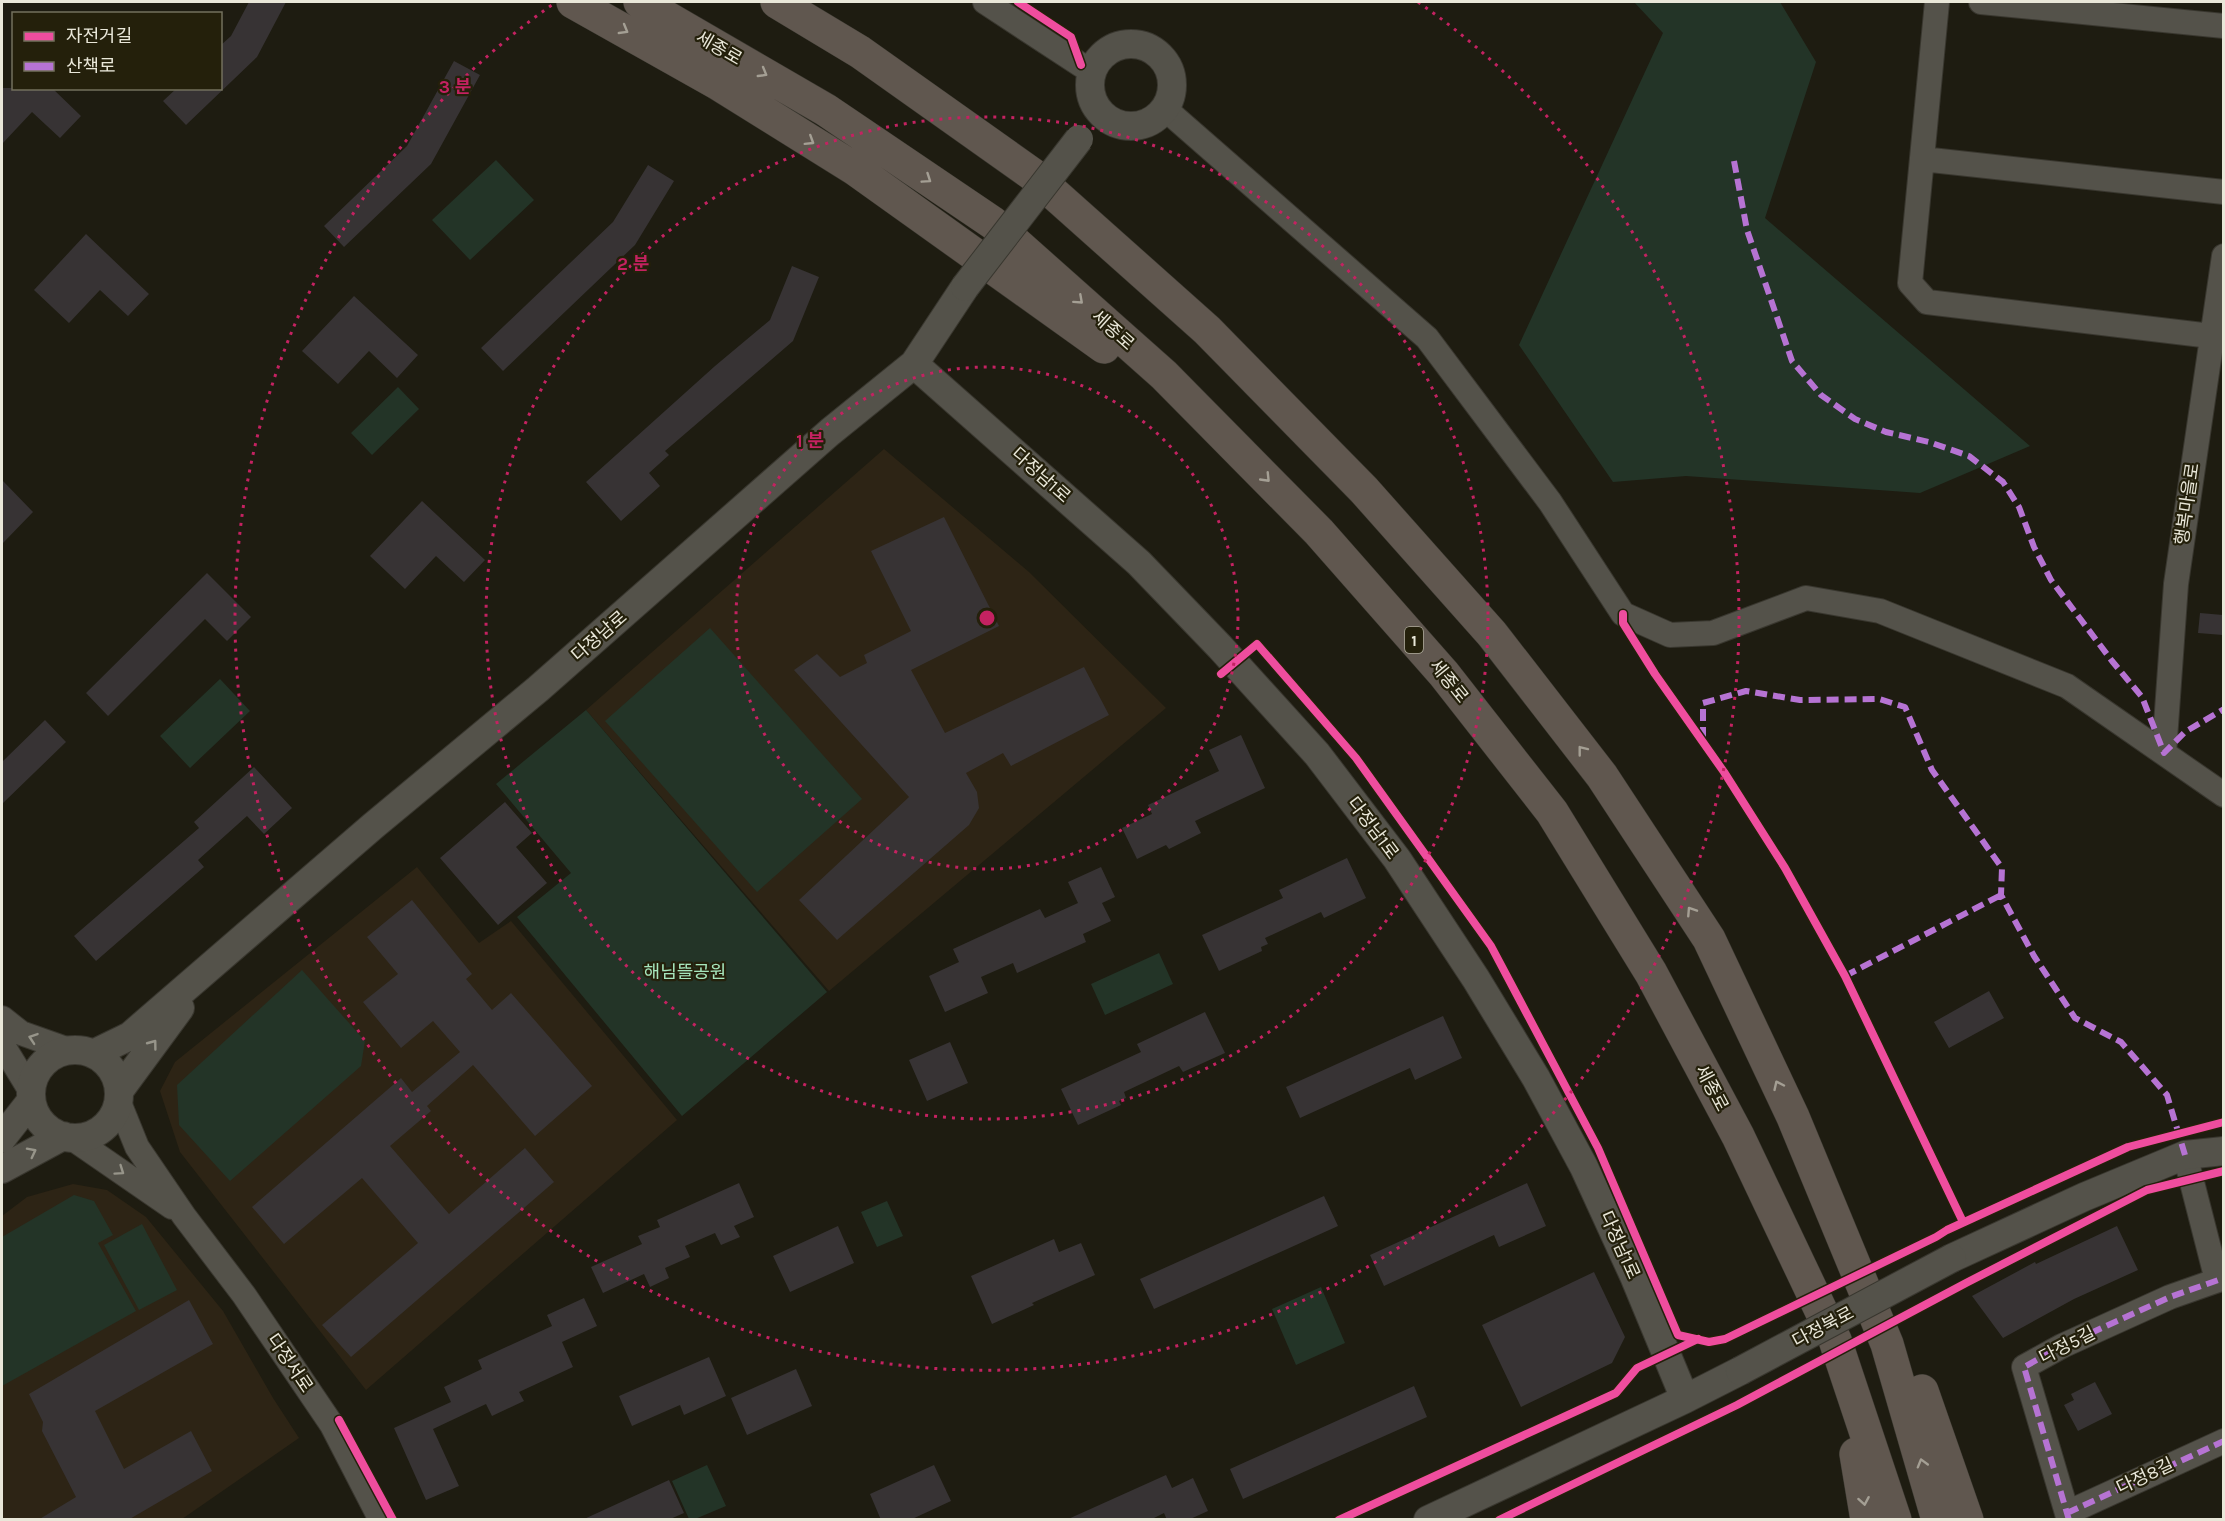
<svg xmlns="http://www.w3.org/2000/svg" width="2225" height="1521" font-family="Karla,'Noto Sans KR',sans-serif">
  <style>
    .education { fill: #2d2415 }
    .green { fill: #233427 }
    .building { fill: #373334 }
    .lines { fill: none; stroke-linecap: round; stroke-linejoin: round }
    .minor-casing { stroke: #39372f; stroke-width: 26 }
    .tertiary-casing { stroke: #39372f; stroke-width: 30 }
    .trunk-casing { stroke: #39372f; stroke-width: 34 }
    .minor { stroke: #54524a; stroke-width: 24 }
    .tertiary { stroke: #54524a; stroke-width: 28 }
    .trunk { stroke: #60574f; stroke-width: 33 }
    .tertiary-bridge-casing { stroke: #39372f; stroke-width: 30; stroke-linecap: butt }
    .tertiary-bridge { stroke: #54524a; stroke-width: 28 }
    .quiet { stroke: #b673d3; stroke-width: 6; stroke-dasharray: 12 6; stroke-linecap: butt }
    .cycleway-casing { stroke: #24200b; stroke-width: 11 }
    .cycleway { stroke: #ef4d9e; stroke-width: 8 }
    .oneway { stroke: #a49f94 }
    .oneway2 { stroke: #97958a }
    .ring { fill: none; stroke: #c42261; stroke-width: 3; stroke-dasharray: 3 6 }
    .labels { text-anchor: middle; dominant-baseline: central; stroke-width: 4.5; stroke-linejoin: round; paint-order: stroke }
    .shield { fill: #24200b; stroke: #aeab9b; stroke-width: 1.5 }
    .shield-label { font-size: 16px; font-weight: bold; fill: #e9e7d9 }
    .street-label { font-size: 18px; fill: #e9e7d9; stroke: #24200b }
    .park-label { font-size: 18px; fill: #a6e6bd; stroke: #24200b }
    .centre { fill: #c42261; stroke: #24200b; stroke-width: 3 }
    .ring-label { font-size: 18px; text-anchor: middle; font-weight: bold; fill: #c42261; stroke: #24200b; stroke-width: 4.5; stroke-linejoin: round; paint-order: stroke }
  </style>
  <rect width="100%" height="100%" fill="#1e1c11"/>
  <path class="education" d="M 884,449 L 1029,572 L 1166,708 L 829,991 L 586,710 Z
    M 417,867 L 479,943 L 511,921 L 677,1120 L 366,1390 L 180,1152 L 160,1091 L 175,1062 Z
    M 73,1184 L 107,1190 L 146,1217 L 223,1311 L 273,1398 L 299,1438 L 182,1519 L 2,1519 L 2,1216 L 27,1197 Z"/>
  <path class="green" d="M 1634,2 L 1780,2 L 1816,62 L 1765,218 L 2030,446 L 1920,493 L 1686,476 L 1613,482 L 1519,345 L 1663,33 Z
    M 496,160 L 534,200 L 470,260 L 432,220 Z
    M 398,387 L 419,409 L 372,455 L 351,433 Z
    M 710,628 L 862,799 L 757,892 L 605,721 Z
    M 220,679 L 250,711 L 190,768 L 160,736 Z
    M 586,710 L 827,992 L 682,1116 L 517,917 L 571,873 L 496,784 Z
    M 1159,953 L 1173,984 L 1105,1015 L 1091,984 Z
    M 302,970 L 365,1041 L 361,1066 L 230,1181 L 179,1125 L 177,1085 Z
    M 74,1195 L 94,1201 L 113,1235 L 98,1243 L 136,1311 L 2,1386 L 2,1237 Z
    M 887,1201 L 903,1236 L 877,1247 L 861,1212 Z
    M 142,1224 L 177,1290 L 139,1310 L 104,1245 Z
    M 1321,1287 L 1345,1343 L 1296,1365 L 1272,1309 Z
    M 707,1465 L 726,1506 L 695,1519 L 689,1519 L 672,1481 Z"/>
  <path class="building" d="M 249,2 L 286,2 L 257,57 L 186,125 L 163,101 L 177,88 L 220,88 L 220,46 L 231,36 Z
    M 454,61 L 480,75 L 431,164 L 344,247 L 324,226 L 407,146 Z
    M 2,88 L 52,88 L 81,116 L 60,138 L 32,112 L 2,144 Z
    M 648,165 L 674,181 L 635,245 L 503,371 L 481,348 L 613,222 Z
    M 86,234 L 149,294 L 128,316 L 100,290 L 69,323 L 34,290 Z
    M 792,266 L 819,277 L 793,341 L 665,451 L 669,455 L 649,473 L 660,486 L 621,521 L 586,482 L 715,366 L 770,320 Z
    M 354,296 L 418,355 L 397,378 L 369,351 L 338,384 L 302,351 Z
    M 2,480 L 33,512 L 2,544 Z
    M 422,501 L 485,560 L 464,582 L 436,556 L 405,589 L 370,556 Z
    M 944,517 L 999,626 L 911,670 L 945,733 L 1084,667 L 1109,715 L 1011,766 L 1003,753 L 966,773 L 977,792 L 979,808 L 969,825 L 837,940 L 799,900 L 909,797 L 794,670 L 817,654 L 840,677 L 867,663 L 864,655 L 911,631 L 871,551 Z
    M 207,573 L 251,617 L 227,641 L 205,619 L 108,716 L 86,693 Z
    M 2200,613 L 2223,615 L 2223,635 L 2198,633 Z
    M 45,720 L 66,742 L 2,804 L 2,762 Z
    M 1241,735 L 1265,788 L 1195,821 L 1201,833 L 1169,849 L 1166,845 L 1137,859 L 1122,828 L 1152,814 L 1148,805 L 1219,771 L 1209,750 Z
    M 254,767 L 292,808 L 264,834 L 247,816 L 198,860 L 204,867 L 96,961 L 74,936 L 199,828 L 194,822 Z
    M 505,802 L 532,833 L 516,847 L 547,883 L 498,925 L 440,858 Z
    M 1347,858 L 1366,898 L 1324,918 L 1321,912 L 1265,938 L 1268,944 L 1261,947 L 1262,951 L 1219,971 L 1202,935 L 1283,898 L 1279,890 Z
    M 1101,867 L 1115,897 L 1102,903 L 1111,921 L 1083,934 L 1086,942 L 1017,973 L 1013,963 L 981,977 L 988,993 L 945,1012 L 929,976 L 959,962 L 953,949 L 1040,909 L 1045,918 L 1078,903 L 1068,882 Z
    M 412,900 L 472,974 L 466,979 L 492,1010 L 511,993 L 592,1086 L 535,1136 L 473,1065 L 427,1106 L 431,1111 L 390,1146 L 449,1214 L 525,1148 L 554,1182 L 351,1357 L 322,1325 L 418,1243 L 362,1178 L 284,1244 L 252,1207 L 401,1078 L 412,1092 L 460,1052 L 433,1021 L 401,1048 L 363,1002 L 398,974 L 367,937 Z
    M 1989,991 L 2004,1018 L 1949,1048 L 1934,1022 Z
    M 1205,1012 L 1225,1053 L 1183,1072 L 1179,1066 L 1124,1092 L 1126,1098 L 1119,1101 L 1121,1105 L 1078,1125 L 1061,1089 L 1141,1052 L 1137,1044 Z
    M 1443,1016 L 1462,1058 L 1415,1080 L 1410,1068 L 1300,1118 L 1286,1087 Z
    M 950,1042 L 968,1083 L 927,1101 L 909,1060 Z
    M 739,1183 L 754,1217 L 734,1226 L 740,1237 L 721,1245 L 715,1233 L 685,1246 L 690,1257 L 665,1268 L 669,1278 L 650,1287 L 644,1274 L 603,1293 L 591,1267 L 642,1244 L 638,1236 L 660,1227 L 657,1220 Z
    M 1527,1183 L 1546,1226 L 1499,1247 L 1494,1235 L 1384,1286 L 1370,1255 Z
    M 1324,1196 L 1338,1226 L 1154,1309 L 1140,1279 Z
    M 838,1226 L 854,1263 L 790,1292 L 773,1256 Z
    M 2117,1226 L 2138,1270 L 2074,1299 L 2003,1338 L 1972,1296 L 2035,1262 L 2036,1264 Z
    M 1054,1239 L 1059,1252 L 1081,1243 L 1095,1275 L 1032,1303 L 1034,1305 L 992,1324 L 971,1276 Z
    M 1594,1272 L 1625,1337 L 1612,1363 L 1521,1407 L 1482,1325 Z
    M 584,1298 L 597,1326 L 562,1342 L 573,1367 L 519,1392 L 524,1401 L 492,1416 L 486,1404 L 433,1429 L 459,1486 L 426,1500 L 394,1428 L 451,1402 L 444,1387 L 482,1369 L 478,1360 L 552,1326 L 547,1315 Z
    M 189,1300 L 213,1344 L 95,1411 L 124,1469 L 191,1431 L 212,1471 L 128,1520 L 38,1520 L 76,1497 L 42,1431 L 43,1422 L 29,1394 Z
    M 709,1357 L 726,1396 L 684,1415 L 680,1405 L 632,1426 L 619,1396 Z
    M 796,1369 L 812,1406 L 747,1435 L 731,1398 Z
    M 2095,1382 L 2112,1414 L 2078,1431 L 2064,1405 L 2074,1400 L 2071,1394 Z
    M 1414,1386 L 1427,1417 L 1243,1499 L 1230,1469 Z
    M 934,1465 L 951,1501 L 910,1520 L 881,1520 L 870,1494 Z
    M 1166,1475 L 1172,1488 L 1193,1478 L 1208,1511 L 1188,1520 L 1167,1520 L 1164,1513 L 1150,1520 L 1066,1520 Z
    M 669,1480 L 684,1513 L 668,1520 L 582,1520 Z"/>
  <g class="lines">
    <g class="minor-casing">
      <path id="minor" d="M 985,2 L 1081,65 L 1092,70
        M 1937,2 L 1910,283 L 1927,302 L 2211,336
        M 1981,2 L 2224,26
        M 1164,108 L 1427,338 L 1550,502 L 1623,614 L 1670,635 L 1713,633 L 1806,598 L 1880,611 L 2067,686 L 2224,795
        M 1922,159 L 2224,192
        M 2164,753 L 2176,584 L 2224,256
        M 2,1018 L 21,1033 L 69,1050
        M 2,1044 L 30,1090
        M 118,1100 L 137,1147 L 184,1216 L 244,1295 L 332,1425 L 381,1520
        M 72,1138 L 172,1207
        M 2185,1155 L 2217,1280
        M 2067,1513 L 2224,1441
        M 2069,1520 L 2024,1367 L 2062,1346 L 2170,1297 L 2224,1278"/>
    </g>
    <g class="tertiary-casing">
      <path id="tertiary" d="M1090 85a41 41 0 1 1 82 0a41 41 0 1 1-82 0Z
        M 914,364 L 1139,563 L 1220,647 L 1317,754 L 1397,859 L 1476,979 L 1536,1078 L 1584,1167 L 1634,1276 L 1685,1399
        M31 1094a44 44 0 1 1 88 0a44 44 0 1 1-88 0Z
        M 93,1054 L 130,1036 L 373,826 L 538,689 L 830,432 L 914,364 L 965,287
        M 119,1091 L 180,1008
        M 2,1138 L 31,1101
        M 2,1169 L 63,1136
        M 1952,1258 L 2084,1197 L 2185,1155 L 2224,1151
        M 1428,1520 L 1685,1399 L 1740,1371"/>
    </g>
    <g class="trunk-casing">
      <path id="trunk" d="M 573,2 L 717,83 L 855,169 L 1104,347
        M 640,2 L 826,110 L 993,223 L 1164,375 L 1319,532 L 1444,674 L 1552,812 L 1651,973 L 1738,1136 L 1835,1340 L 1895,1520
        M 777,2 L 860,52 L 1032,174 L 1207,330 L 1364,490 L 1492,634 L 1602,776 L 1709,939 L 1793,1117 L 1887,1344 L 1938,1520
        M 1922,1391 L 1967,1520
        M 1856,1454 L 1867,1520"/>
    </g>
    <use href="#minor" class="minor"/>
    <use href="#tertiary" class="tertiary"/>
    <use href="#trunk" class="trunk"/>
    <g class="tertiary-bridge-casing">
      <path id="tertiary-bridge" d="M 965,287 L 1079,139
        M 1740,1371 L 1952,1258"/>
    </g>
    <use href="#tertiary-bridge" class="tertiary-bridge"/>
    <path class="quiet" d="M 1734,161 L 1747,230 L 1792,361 L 1821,395 L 1855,419 L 1886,432 L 1929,442 L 1969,456 L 2003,482 L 2019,507 L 2034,547 L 2051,580 L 2112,661 L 2142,697 L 2164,753 L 2185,732 L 2224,709
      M 1703,739 L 1703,703 L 1746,691 L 1800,700 L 1879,699 L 1905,707 L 1932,770 L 2002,868 L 2001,895 L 2034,956 L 2075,1018 L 2121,1042 L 2167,1095 L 2185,1155
      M 1845,976 L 2001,895
      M 2067,1513 L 2224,1441
      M 2069,1520 L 2024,1367 L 2062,1346 L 2170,1297 L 2224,1278"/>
    <g class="cycleway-casing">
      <path id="cycleway" d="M 1018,2 L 1071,37 L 1081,65
        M 1623,614 L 1623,623 L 1655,674 L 1724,772 L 1785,868 L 1845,976 L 1963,1222
        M 1221,674 L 1257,644 L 1356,758 L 1491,946 L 1598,1148 L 1678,1335 L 1709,1342 L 1725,1339 L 1936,1237 L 1947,1230 L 2128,1147 L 2224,1122
        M 339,1420 L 393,1520
        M 1339,1520 L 1616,1393 L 1637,1368 L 1698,1339
        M 1499,1520 L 1737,1405 L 1966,1283 L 2147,1190 L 2224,1171"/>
    </g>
    <use href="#cycleway" class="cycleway"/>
  </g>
  <defs><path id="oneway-chevron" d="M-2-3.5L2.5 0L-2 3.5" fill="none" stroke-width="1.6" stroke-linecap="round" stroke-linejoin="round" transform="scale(1.5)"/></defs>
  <g class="oneway">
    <use href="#oneway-chevron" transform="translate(624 30) rotate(30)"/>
    <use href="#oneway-chevron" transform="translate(763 73) rotate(30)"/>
    <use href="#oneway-chevron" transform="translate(810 141) rotate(32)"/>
    <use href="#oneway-chevron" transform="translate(927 179) rotate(34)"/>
    <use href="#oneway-chevron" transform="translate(1079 300) rotate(42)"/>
    <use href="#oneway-chevron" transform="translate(1266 478) rotate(46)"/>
    <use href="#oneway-chevron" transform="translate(1582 750) rotate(-128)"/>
    <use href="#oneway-chevron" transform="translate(1691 911) rotate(-123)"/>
    <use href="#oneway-chevron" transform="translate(1778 1085) rotate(-115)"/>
    <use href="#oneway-chevron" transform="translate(1922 1463) rotate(-106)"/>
    <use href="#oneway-chevron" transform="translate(1864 1501) rotate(80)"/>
  </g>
  <g class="oneway2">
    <use href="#oneway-chevron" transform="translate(33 1038) rotate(-161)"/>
    <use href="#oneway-chevron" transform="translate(153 1044) rotate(-53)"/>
    <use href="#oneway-chevron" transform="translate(32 1152) rotate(-27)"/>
    <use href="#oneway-chevron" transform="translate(120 1171) rotate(35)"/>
  </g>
  <g class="ring">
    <circle cx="987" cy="618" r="251"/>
    <circle cx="987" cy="618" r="501"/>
    <path d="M1418 2A752 752 0 1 1 556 2"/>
  </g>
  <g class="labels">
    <rect class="shield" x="1405" y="627" width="18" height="26" rx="4.5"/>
    <g class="shield-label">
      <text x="1414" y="640">1</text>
    </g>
    <g class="street-label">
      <text transform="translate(719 48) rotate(30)">세종로</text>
      <text transform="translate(1113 330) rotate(42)">세종로</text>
      <text transform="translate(1041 475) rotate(42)">다정남1로</text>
      <text transform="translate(2187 504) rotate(-82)">행복마을로</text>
      <text transform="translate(599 636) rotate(-41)">다정남로</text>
      <text transform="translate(1449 681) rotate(51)">세종로</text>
      <text transform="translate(1373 828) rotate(53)">다정남1로</text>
      <text transform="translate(1712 1088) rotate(62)">세종로</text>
      <text transform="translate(1620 1245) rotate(66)">다정남1로</text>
      <text transform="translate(1823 1327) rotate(-28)">다정북로</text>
      <text transform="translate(2067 1345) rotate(-27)">다정5길</text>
      <text transform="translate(290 1363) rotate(56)">다정서로</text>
      <text transform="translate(2145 1476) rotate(-25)">다정8길</text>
    </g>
    <g class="park-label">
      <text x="685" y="972">해님뜰공원</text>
    </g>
  </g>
  <circle cx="987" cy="618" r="9" class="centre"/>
  <g class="ring-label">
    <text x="455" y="93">3 분</text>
    <text x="633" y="270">2 분</text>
    <text x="810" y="447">1 분</text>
  </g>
  <rect width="2225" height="1521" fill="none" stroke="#e9e7d9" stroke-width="6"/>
  <rect x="12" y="12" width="210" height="78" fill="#24200b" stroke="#73705d" stroke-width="1.5"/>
  <rect x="24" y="32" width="30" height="9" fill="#ef4d9e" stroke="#73705d" stroke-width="1.5"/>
  <text x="66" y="42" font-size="18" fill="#e9e7d9">자전거길</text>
  <rect x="24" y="62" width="30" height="9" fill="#b673d3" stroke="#73705d" stroke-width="1.5"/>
  <text x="66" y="72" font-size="18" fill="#e9e7d9">산책로</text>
</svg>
